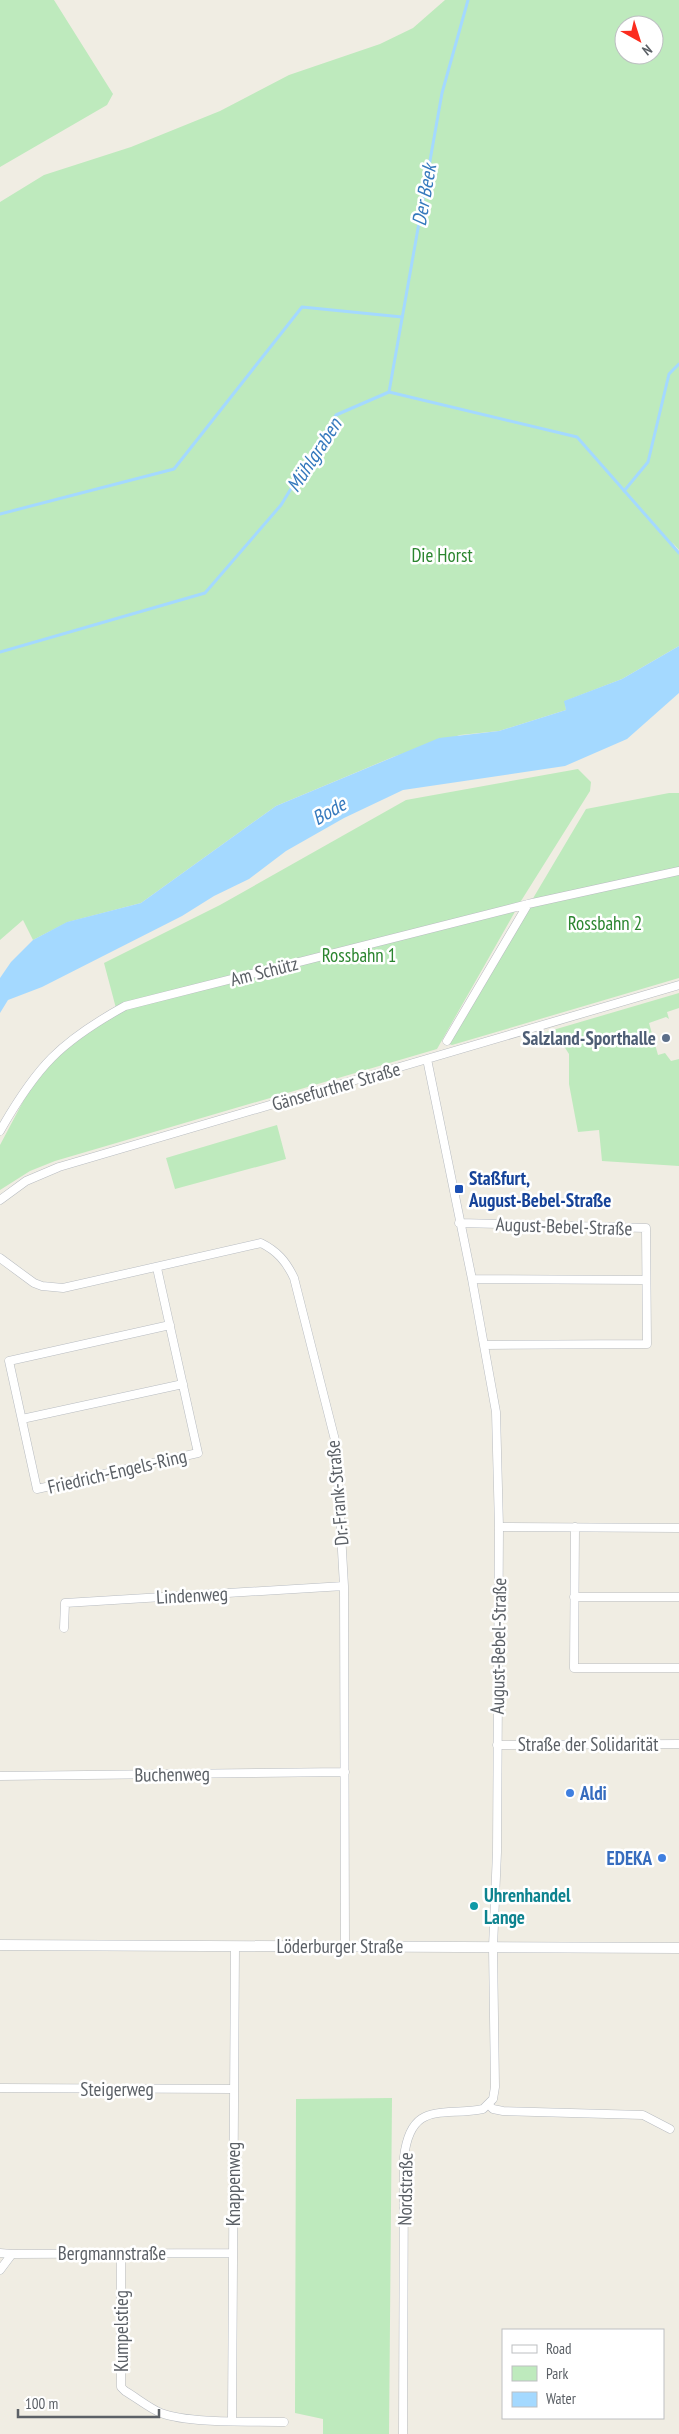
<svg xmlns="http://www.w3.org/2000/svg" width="679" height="2434" font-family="'PT Sans Narrow',sans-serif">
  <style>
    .green { fill: #beeabd; fill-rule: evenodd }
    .water { fill: #a4d9ff }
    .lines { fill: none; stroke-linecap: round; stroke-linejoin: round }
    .stream { stroke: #a4d9ff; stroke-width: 3 }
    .minor-casing { stroke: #b8bcc1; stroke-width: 9 }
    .tertiary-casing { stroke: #b8bcc1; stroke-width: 11 }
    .minor { stroke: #fff; stroke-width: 8 }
    .tertiary { stroke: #fff; stroke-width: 10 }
    .service-dot { fill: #5c6f8a; stroke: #fff; stroke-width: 2 }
    .transit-dot { fill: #1a4fb4; stroke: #fff; stroke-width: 2 }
    .shop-dot { fill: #3f7fe0; stroke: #fff; stroke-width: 2 }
    .culture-dot { fill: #0f9aa8; stroke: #fff; stroke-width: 2 }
    .labels { text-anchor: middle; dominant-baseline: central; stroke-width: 5; stroke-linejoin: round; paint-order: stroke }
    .park-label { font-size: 19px; fill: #2b852f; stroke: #fff }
    .street-label { font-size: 19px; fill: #5b6066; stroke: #fff }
    .service-label { font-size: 19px; font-weight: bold; fill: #4e5e75; stroke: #fff; text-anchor: end }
    .transit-label { font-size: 19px; font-weight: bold; fill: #164399; stroke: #fff; text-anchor: start }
    .shop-label { font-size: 19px; font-weight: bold; fill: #366cbe; stroke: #fff; text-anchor: start }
    .culture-label { font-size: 19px; font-weight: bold; fill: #0d838f; stroke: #fff; text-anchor: start }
    .water-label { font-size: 20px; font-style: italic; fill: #3579bd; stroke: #fff }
  </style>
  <rect width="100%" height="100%" fill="#f0ede3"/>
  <path class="green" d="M 0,0 L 54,0 L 113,94 L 107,105 L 0,167 Z
    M 445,0 L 679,0 L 679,550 L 672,542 L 679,552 L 679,646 L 622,679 L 565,701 L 566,710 L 499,731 L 460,735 L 393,757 L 276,806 L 141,903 L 68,922 L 33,940 L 23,920 L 0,940 L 0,202 L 44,175 L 131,147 L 220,111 L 289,75 L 380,44 L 413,28 ZM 624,25 L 654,25 L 654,55 L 624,55 Z
    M 578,769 L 591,782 L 590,791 L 521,901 L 437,1049 L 55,1161 L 30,1171 L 0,1190 L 0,1145 L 27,1094 L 49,1064 L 87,1029 L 117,1012 L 104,963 L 220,905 L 406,800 Z
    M 669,793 L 679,793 L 679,978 L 452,1045 L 449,1044 L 449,1040 L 586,809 Z
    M 679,993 L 679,1008 L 667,1012 L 669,1019 L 666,1017 L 649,1023 L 658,1055 L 665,1053 L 671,1061 L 679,1059 L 679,1166 L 602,1161 L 599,1130 L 578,1132 L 569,1084 L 569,1054 L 560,1040 L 538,1039 L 536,1035 Z
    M 277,1125 L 286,1159 L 175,1189 L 166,1158 Z
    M 392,2098 L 389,2434 L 323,2434 L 323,2419 L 295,2413 L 296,2099 Z"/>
  <path class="water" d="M 679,646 L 679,693 L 627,739 L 565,766 L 403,790 L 344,818 L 286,851 L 249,879 L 214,896 L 182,916 L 42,987 L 8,1000 L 0,1013 L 0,978 L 11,962 L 33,940 L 67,922 L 141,903 L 276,806 L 439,738 L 499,731 L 566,710 L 564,701 L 622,679 Z"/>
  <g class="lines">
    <path class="stream" d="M 389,392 L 442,93 L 468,0
      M 624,491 L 648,462 L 669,374 L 679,364
      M 0,514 L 174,469 L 302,307 L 402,317
      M 0,652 L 205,593 L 281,505 L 336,415 L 389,392 L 577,437 L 679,553"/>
    <g class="minor-casing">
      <path id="minor" d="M 447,1041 L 528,904
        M 0,1131 C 37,1066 60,1042 125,1006 L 528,904 L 679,871
        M 0,1200 L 26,1181 L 59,1167 L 679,985
        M 459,1223 L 646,1228 L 647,1344 L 484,1345
        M 0,1258 L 34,1283 L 42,1286 L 63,1288 L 261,1243 C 277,1251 286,1261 294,1278 L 336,1444 L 344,1586 L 345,1946
        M 157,1268 L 198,1453 L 37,1489 L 9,1361 L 170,1325
        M 472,1279 L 646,1280
        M 22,1419 L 183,1384
        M 499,1527 L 679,1528
        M 575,1527 L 574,1668 L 679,1668
        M 574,1597 L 679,1597
        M 64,1628 L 65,1603 L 344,1586
        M 497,1745 L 679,1744
        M 0,1776 L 345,1772
        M 0,2088 L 233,2089
        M 489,2105 L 493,2109 L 503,2111 L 643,2115 L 670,2129
        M 0,2253 L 12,2254
        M 121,2253 L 121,2387 L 125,2391 C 137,2398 149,2408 161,2413 C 190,2424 252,2421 284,2422
        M 0,2270 L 12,2254 L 232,2253
        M 232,2421 L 235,1946
        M 403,2434 L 404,2157 C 411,2100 442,2117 483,2109 L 493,2099 L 495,2087 L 493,1947 L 497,1852 L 499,1527 L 496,1412 L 472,1279 L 427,1059"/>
    </g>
    <g class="tertiary-casing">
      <path id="tertiary" d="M 0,1945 L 679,1948"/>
    </g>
    <use href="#minor" class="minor"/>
    <use href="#tertiary" class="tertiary"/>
  </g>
  <circle class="service-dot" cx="666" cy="1038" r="5"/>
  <rect class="transit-dot" x="454" y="1184" width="10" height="10" rx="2.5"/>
  <g class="shop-dot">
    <circle cx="570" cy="1793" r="5"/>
    <circle cx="662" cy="1858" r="5"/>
  </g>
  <circle class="culture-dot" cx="474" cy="1906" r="5"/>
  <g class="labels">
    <g class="park-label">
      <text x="442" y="555">Die Horst</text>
      <text x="605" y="923">Rossbahn 2</text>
      <text x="359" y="955">Rossbahn 1</text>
    </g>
    <g class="street-label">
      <text transform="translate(264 971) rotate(-14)">Am Schütz</text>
      <text transform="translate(336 1086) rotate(-16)">Gänsefurther Straße</text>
      <text transform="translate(564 1226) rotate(2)">August-Bebel-Straße</text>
      <text transform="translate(117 1471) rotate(-13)">Friedrich-Engels-Ring</text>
      <text transform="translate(337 1493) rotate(-95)">Dr.-Frank-Straße</text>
      <text transform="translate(192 1595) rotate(-3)">Lindenweg</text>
      <text transform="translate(498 1646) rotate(-89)">August-Bebel-Straße</text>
      <text x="588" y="1744">Straße der Solidarität</text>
      <text transform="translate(172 1774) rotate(-1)">Buchenweg</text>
      <text x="340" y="1946">Löderburger Straße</text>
      <text x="117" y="2089">Steigerweg</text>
      <text transform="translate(233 2184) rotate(-90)">Knappenweg</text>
      <text transform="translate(405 2189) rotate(-89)">Nordstraße</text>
      <text x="112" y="2253">Bergmannstraße</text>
      <text transform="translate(121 2331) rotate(-90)">Kumpelstieg</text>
    </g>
    <g class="service-label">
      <text x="656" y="1038">Salzland-Sporthalle</text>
    </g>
    <g class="transit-label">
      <text x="469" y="1178">Staßfurt,<tspan x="469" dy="22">August-Bebel-Straße</tspan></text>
    </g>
    <g class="shop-label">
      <text x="580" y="1793">Aldi</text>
      <text x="652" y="1858" text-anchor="end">EDEKA</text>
    </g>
    <g class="culture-label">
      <text x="484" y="1895">Uhrenhandel<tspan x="484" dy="22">Lange</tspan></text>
    </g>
    <g class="water-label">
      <text transform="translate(424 195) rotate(-80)">Der Beek</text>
      <text transform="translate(314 455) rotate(-57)">Mühlgraben</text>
      <text transform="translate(329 811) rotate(-30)">Bode</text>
    </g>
  </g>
  <rect x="502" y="2329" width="162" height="90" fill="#ffffff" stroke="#bdbfc2"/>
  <rect x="512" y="2345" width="25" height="8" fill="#ffffff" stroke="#bdbfc2"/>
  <text x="546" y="2354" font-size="15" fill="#5b6066">Road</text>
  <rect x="512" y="2366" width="25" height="15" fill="#beeabd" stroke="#bdbfc2"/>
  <text x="546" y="2379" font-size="15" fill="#5b6066">Park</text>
  <rect x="512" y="2392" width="25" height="15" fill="#a4d9ff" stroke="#bdbfc2"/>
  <text x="546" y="2404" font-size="15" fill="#5b6066">Water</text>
  <g transform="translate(639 40) rotate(141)"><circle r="24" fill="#ffffff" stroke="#bdbfc2"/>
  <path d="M0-4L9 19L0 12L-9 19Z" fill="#fb2c1e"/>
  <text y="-8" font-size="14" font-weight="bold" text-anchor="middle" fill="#5b6066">N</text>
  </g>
  <path d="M18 2409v8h141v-8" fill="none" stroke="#5b6066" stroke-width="2.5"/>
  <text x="25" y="2409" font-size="15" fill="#5b6066" stroke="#ffffff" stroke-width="4" paint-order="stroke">100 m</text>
</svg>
